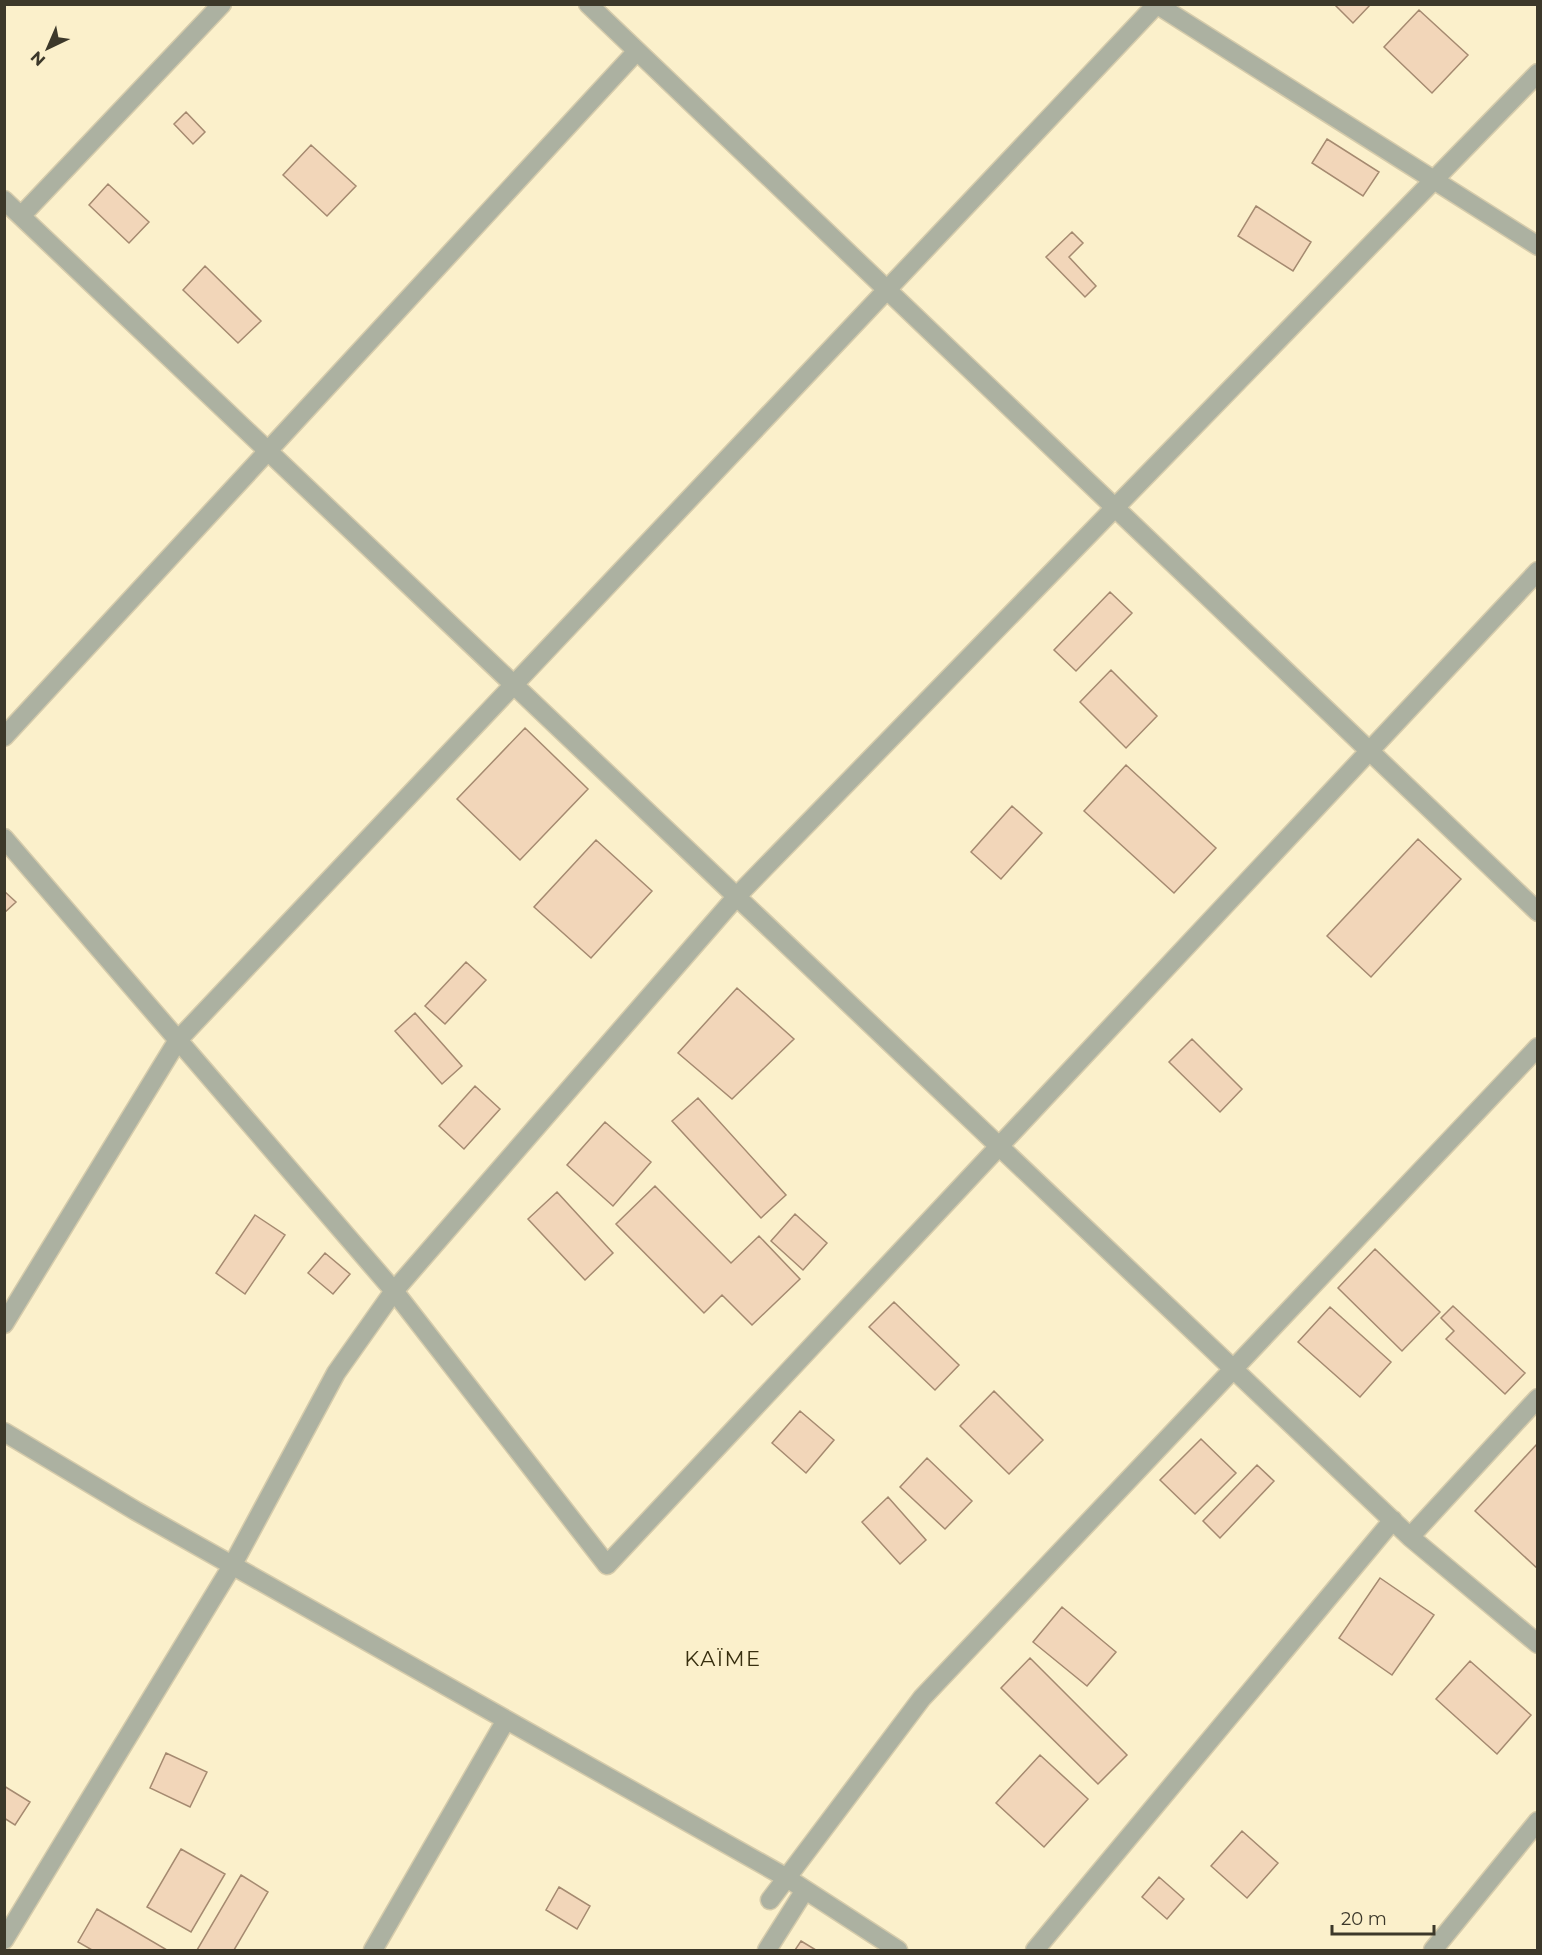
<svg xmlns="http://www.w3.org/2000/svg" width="1542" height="1955" font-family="Montserrat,sans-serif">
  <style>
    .building { fill: #f2d6b9; stroke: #a58a70; stroke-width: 1.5 }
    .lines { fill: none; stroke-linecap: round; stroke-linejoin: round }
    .minor-casing { stroke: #d5cbab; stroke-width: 21 }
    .minor { stroke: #acb1a1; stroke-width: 18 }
    .labels { text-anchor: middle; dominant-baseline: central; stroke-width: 4.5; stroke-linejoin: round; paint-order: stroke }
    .quarter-label { font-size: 21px; letter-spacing: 1.5px; fill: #382f0f; stroke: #fbf0cb }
  </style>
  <rect width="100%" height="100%" fill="#fbf0cb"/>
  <path class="building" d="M 1334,4 L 1371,4 L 1353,23 Z
    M 1419,10 L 1468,55 L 1432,93 L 1384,47 Z
    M 186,112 L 205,132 L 193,144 L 174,124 Z
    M 1327,139 L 1379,172 L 1363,196 L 1312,163 Z
    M 311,145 L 356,186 L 327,216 L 283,175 Z
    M 108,184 L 149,222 L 129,243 L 89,205 Z
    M 1256,206 L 1311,242 L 1293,271 L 1238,236 Z
    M 1072,232 L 1083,243 L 1069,257 L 1096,286 L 1085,297 L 1046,257 Z
    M 205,266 L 261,321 L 238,343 L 183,290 Z
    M 1110,592 L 1132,613 L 1076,671 L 1054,650 Z
    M 1111,670 L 1157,716 L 1126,748 L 1080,702 Z
    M 525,728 L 588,789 L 520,860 L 457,799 Z
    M 1126,765 L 1216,848 L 1174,893 L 1084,811 Z
    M 1012,806 L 1042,833 L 1001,879 L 971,852 Z
    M 1418,839 L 1461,879 L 1371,977 L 1327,936 Z
    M 596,840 L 652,891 L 591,958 L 534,907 Z
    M 4,891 L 16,902 L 4,913 Z
    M 466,962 L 486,980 L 445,1024 L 425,1006 Z
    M 737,988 L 794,1039 L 732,1099 L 678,1053 Z
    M 415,1013 L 462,1066 L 442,1084 L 395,1031 Z
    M 1192,1039 L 1242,1089 L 1220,1112 L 1169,1062 Z
    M 475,1086 L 500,1109 L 464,1149 L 439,1126 Z
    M 698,1098 L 786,1195 L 761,1218 L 672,1121 Z
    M 605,1122 L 651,1162 L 613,1206 L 567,1165 Z
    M 655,1186 L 731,1263 L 759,1236 L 800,1279 L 752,1325 L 722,1295 L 704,1313 L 616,1224 Z
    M 557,1192 L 613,1253 L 585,1280 L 528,1219 Z
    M 795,1214 L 827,1243 L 803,1270 L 771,1241 Z
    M 255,1215 L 285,1235 L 245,1294 L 216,1273 Z
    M 1375,1249 L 1440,1312 L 1402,1351 L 1338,1288 Z
    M 325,1253 L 350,1274 L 333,1294 L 308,1273 Z
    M 894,1302 L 959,1365 L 935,1390 L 869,1327 Z
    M 1453,1306 L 1525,1373 L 1505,1394 L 1446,1339 L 1454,1331 L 1441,1318 Z
    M 1330,1307 L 1391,1362 L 1360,1397 L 1298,1342 Z
    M 994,1391 L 1043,1440 L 1009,1474 L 960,1426 Z
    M 800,1411 L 834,1440 L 806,1473 L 772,1443 Z
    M 1201,1439 L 1236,1473 L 1195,1514 L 1160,1480 Z
    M 1538,1443 L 1538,1569 L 1475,1511 Z
    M 927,1458 L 972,1501 L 945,1529 L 900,1487 Z
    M 1257,1465 L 1274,1481 L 1220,1538 L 1203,1521 Z
    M 888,1497 L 926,1540 L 900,1564 L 862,1522 Z
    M 1380,1578 L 1434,1615 L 1392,1675 L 1339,1638 Z
    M 1062,1607 L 1116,1652 L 1087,1686 L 1033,1642 Z
    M 1030,1658 L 1127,1755 L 1098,1784 L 1001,1688 Z
    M 1470,1661 L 1531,1715 L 1497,1754 L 1436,1699 Z
    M 166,1753 L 207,1772 L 190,1807 L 150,1788 Z
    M 1040,1755 L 1088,1799 L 1044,1847 L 996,1803 Z
    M 4,1786 L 30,1802 L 15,1825 L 4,1818 Z
    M 1242,1831 L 1278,1863 L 1247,1898 L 1211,1866 Z
    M 181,1849 L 225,1874 L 191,1932 L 147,1907 Z
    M 241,1875 L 268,1892 L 234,1950 L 197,1950 Z
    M 1159,1877 L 1184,1899 L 1167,1919 L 1142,1897 Z
    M 559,1887 L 590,1906 L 577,1929 L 546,1910 Z
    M 97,1909 L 167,1950 L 92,1950 L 78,1942 Z
    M 801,1941 L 816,1950 L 795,1950 Z"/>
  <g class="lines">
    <g class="minor-casing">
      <path id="minor" d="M 588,4 L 1538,912
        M 1156,4 L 1538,246
        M 4,200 L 1410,1537 L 1538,1644
        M 21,216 L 222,4
        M 4,737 L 637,51
        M 4,838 L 394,1291 L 607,1565 L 1538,571
        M 4,1324 L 178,1040 L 1157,4
        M 4,1432 L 136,1511 L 787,1878 L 898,1950
        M 1410,1537 L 1538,1398
        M 770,1900 L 922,1698 L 1538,1047
        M 4,1940 L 232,1566 L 336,1373 L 394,1291 L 737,896 L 1538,73
        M 373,1950 L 506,1720
        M 767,1950 L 805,1890
        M 1035,1950 L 1393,1520
        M 1433,1950 L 1538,1821"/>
    </g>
    <use href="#minor" class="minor"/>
  </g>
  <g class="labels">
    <g class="quarter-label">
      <text x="723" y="1658">KAÏME</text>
    </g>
  </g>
  <rect width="1542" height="1955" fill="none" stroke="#3c382a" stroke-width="12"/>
  <g transform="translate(48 48) rotate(224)" stroke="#fbf0cb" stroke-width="4.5" paint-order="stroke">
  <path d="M0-4.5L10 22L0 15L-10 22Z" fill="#3c382a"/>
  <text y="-9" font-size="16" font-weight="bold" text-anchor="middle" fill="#3c382a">N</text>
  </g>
  <path d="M1332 1925v9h102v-9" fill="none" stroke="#3c382a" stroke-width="3"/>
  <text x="1341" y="1925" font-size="18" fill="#3c382a" stroke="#fbf0cb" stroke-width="4.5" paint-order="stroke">20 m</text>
</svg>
